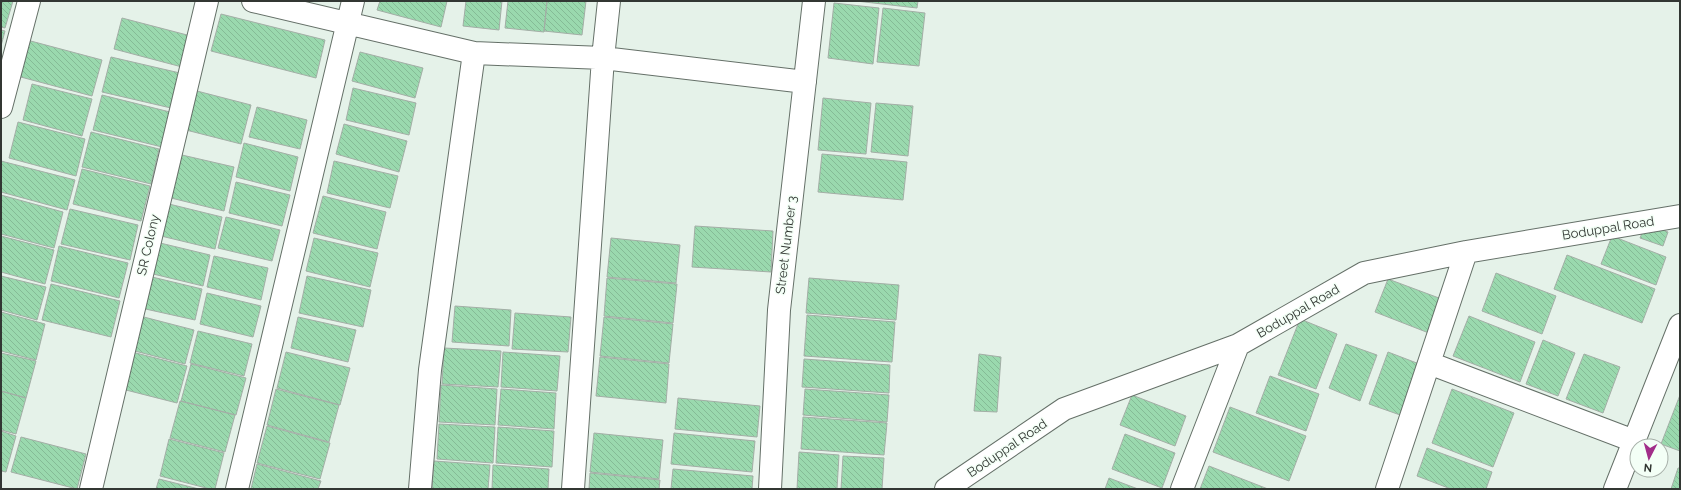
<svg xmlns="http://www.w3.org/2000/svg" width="1681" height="490" font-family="Raleway,sans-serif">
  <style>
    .building { fill: url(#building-back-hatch); stroke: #a3aea6 }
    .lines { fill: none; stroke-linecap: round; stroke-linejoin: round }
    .street-casing { stroke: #657068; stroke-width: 24 }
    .street { stroke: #fff; stroke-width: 22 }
    .labels { text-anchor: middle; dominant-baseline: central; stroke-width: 3; stroke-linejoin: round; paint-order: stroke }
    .street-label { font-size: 13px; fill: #323733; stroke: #f3fff6 }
  </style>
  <defs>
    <pattern id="building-back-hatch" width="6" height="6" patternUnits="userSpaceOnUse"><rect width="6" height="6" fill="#9ad9ae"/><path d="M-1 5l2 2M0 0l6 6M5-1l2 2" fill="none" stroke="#85bb96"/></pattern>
  </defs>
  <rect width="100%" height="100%" fill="#e5f2e9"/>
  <path class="building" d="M 1,1 L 13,1 L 5,28 L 1,27 Z
    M 380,1 L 447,1 L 441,27 L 377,10 Z
    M 466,1 L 502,1 L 499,30 L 463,26 Z
    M 508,1 L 547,1 L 544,32 L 505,28 Z
    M 547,1 L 586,1 L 582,35 L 544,31 Z
    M 856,1 L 918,1 L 917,8 Z
    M 834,3 L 879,8 L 873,64 L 828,58 Z
    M 883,8 L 925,13 L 919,66 L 877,62 Z
    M 221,14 L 325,40 L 316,78 L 211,51 Z
    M 122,18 L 191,36 L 182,67 L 114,49 Z
    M 1,30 L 5,31 L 1,46 Z
    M 27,40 L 102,60 L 92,96 L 17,76 Z
    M 360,52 L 423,68 L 415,98 L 352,81 Z
    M 111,57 L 180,73 L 171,108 L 102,92 Z
    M 32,84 L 92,99 L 82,136 L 23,120 Z
    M 353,88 L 416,103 L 409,135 L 346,120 Z
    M 197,91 L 251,105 L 241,144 L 186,130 Z
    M 102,95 L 170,112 L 162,147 L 93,130 Z
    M 823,98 L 871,103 L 866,154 L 818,150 Z
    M 876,103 L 913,106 L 908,156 L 871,152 Z
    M 257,107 L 307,120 L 300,149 L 249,137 Z
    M 18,122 L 85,139 L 76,176 L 9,158 Z
    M 344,124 L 407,141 L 399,172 L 336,154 Z
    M 91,132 L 159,149 L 151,184 L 82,167 Z
    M 244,143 L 298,157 L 290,191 L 236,177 Z
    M 822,154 L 907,162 L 903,200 L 818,192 Z
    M 182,155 L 234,167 L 224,211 L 171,198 Z
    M 1,161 L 75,180 L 67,210 L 1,192 Z
    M 334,161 L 398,176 L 390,208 L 327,193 Z
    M 82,169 L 150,186 L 141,221 L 73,204 Z
    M 236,182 L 290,195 L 282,226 L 229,213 Z
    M 1,195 L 63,212 L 54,248 L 1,234 Z
    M 323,196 L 386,212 L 377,249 L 313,233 Z
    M 169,204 L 222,217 L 215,249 L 161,236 Z
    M 70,209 L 138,225 L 130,260 L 61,244 Z
    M 226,217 L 280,230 L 272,261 L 218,248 Z
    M 1646,223 L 1668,232 L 1663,246 L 1640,238 Z
    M 695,226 L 773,231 L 771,272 L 692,267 Z
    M 1,236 L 54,250 L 45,284 L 1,272 Z
    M 1612,236 L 1666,257 L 1656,285 L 1601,264 Z
    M 314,238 L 378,253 L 370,287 L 306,271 Z
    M 611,238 L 680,245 L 676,283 L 607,277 Z
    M 156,242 L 210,255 L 203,286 L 149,273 Z
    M 59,246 L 128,263 L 119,298 L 51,281 Z
    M 1567,255 L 1655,289 L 1642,323 L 1554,289 Z
    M 214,256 L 268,268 L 261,300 L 207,287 Z
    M 1496,273 L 1556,296 L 1542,334 L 1482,311 Z
    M 1,276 L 46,287 L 37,320 L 1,310 Z
    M 148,276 L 202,289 L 195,320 L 141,308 Z
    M 307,276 L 371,290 L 363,327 L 299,313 Z
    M 607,278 L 677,284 L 673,323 L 604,316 Z
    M 809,278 L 899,285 L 896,320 L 806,313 Z
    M 1388,279 L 1447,301 L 1434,335 L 1375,312 Z
    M 51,284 L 120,301 L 111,337 L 42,320 Z
    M 207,293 L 261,306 L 253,337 L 200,324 Z
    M 455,306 L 511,310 L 509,346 L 452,342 Z
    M 1,312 L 45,324 L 36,360 L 1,351 Z
    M 515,313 L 571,317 L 568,352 L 512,349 Z
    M 807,315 L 895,322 L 892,362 L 804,356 Z
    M 140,316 L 194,330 L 185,364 L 131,350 Z
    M 1469,316 L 1535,342 L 1520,382 L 1453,356 Z
    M 298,317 L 356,330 L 348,362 L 291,348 Z
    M 604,317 L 673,324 L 669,363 L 600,356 Z
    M 1300,319 L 1337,334 L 1316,389 L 1278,375 Z
    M 198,331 L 252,344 L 244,376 L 190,363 Z
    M 1543,340 L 1575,353 L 1558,396 L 1526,384 Z
    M 1346,344 L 1377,355 L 1360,401 L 1329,388 Z
    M 444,348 L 501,351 L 498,387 L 442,384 Z
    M 132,352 L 187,366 L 177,403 L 122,389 Z
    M 286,352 L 350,368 L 340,405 L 277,388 Z
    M 503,352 L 560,356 L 557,391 L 501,387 Z
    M 1388,352 L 1422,365 L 1403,416 L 1369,404 Z
    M 1,353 L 36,361 L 26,398 L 1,391 Z
    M 979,354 L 1001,357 L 997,412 L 974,411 Z
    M 1584,354 L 1620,367 L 1603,413 L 1566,399 Z
    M 600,357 L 669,364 L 666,403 L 596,396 Z
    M 804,359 L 890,365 L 889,393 L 802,387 Z
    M 191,364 L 246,378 L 236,415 L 181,401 Z
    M 1270,376 L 1319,394 L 1306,431 L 1256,413 Z
    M 441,385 L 497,389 L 495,425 L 439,422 Z
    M 276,389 L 339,405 L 329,442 L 267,425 Z
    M 501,389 L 556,393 L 554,429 L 498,425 Z
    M 805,389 L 889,395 L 887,422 L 803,415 Z
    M 1452,389 L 1514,413 L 1493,467 L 1432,443 Z
    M 1,391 L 26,398 L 16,434 L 1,430 Z
    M 1132,395 L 1186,416 L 1175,446 L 1120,425 Z
    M 1680,395 L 1680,451 L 1661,444 Z
    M 678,398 L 760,406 L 757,437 L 675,429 Z
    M 180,401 L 235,415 L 225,452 L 170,438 Z
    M 1230,407 L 1306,436 L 1289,481 L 1213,452 Z
    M 803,417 L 887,423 L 884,455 L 801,449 Z
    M 439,424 L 495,427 L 493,463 L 437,459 Z
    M 267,426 L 330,443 L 320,479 L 257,463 Z
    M 498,427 L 554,431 L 552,467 L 496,463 Z
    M 1,431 L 16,436 L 6,472 L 1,471 Z
    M 594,433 L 663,440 L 659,479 L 590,472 Z
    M 674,433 L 755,441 L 752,472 L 671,464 Z
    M 1125,434 L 1175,453 L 1162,488 L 1112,469 Z
    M 21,437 L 86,454 L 77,489 L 11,472 Z
    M 169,439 L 224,453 L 215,489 L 210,489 L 160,476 Z
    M 1427,448 L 1492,472 L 1486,489 L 1451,489 L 1417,476 Z
    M 799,452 L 839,455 L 837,489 L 797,489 Z
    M 843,456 L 884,458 L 882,489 L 841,489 Z
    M 434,461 L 490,465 L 488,489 L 432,489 Z
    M 257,464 L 321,481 L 318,489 L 251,489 Z
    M 493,465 L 549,469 L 548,489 L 492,489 Z
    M 1209,466 L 1268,489 L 1200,489 Z
    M 1678,468 L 1680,468 L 1680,489 L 1671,489 Z
    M 673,469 L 753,476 L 752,489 L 671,489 Z
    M 590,473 L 660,480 L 659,489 L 589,489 Z
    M 1109,478 L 1138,489 L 1105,489 Z
    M 159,479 L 199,489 L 156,489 Z"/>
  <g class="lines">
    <g class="street-casing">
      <path id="street" d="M 253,1 L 474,53 L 603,58 L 805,82
        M 1,107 L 29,1
        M 1429,363 L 1634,441
        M 91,489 L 207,1
        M 237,489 L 353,1
        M 420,489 L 430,370 L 474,53
        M 573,489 L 603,58 L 609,1
        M 770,489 L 779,310 L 814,1
        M 946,489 L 1064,409 L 1238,345 L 1364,273 L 1466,252 L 1680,216
        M 1182,489 L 1238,345
        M 1387,489 L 1466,252
        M 1615,489 L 1680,325"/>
    </g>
    <use href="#street" class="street"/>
  </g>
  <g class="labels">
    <g class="street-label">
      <text transform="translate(1608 228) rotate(-9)">Boduppal Road</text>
      <text transform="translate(148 245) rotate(-77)">SR Colony</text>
      <text transform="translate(786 245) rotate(-83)">Street Number 3</text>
      <text transform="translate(1298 311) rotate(-30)">Boduppal Road</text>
      <text transform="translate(1007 448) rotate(-34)">Boduppal Road</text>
    </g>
  </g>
  <rect width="1681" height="490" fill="none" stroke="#323733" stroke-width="4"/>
  <g transform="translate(1649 458) rotate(186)"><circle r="19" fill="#f3fff6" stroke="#a6afa8"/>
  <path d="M0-3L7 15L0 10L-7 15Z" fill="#a12e89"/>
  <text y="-6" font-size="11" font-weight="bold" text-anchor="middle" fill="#323733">N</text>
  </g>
</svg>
